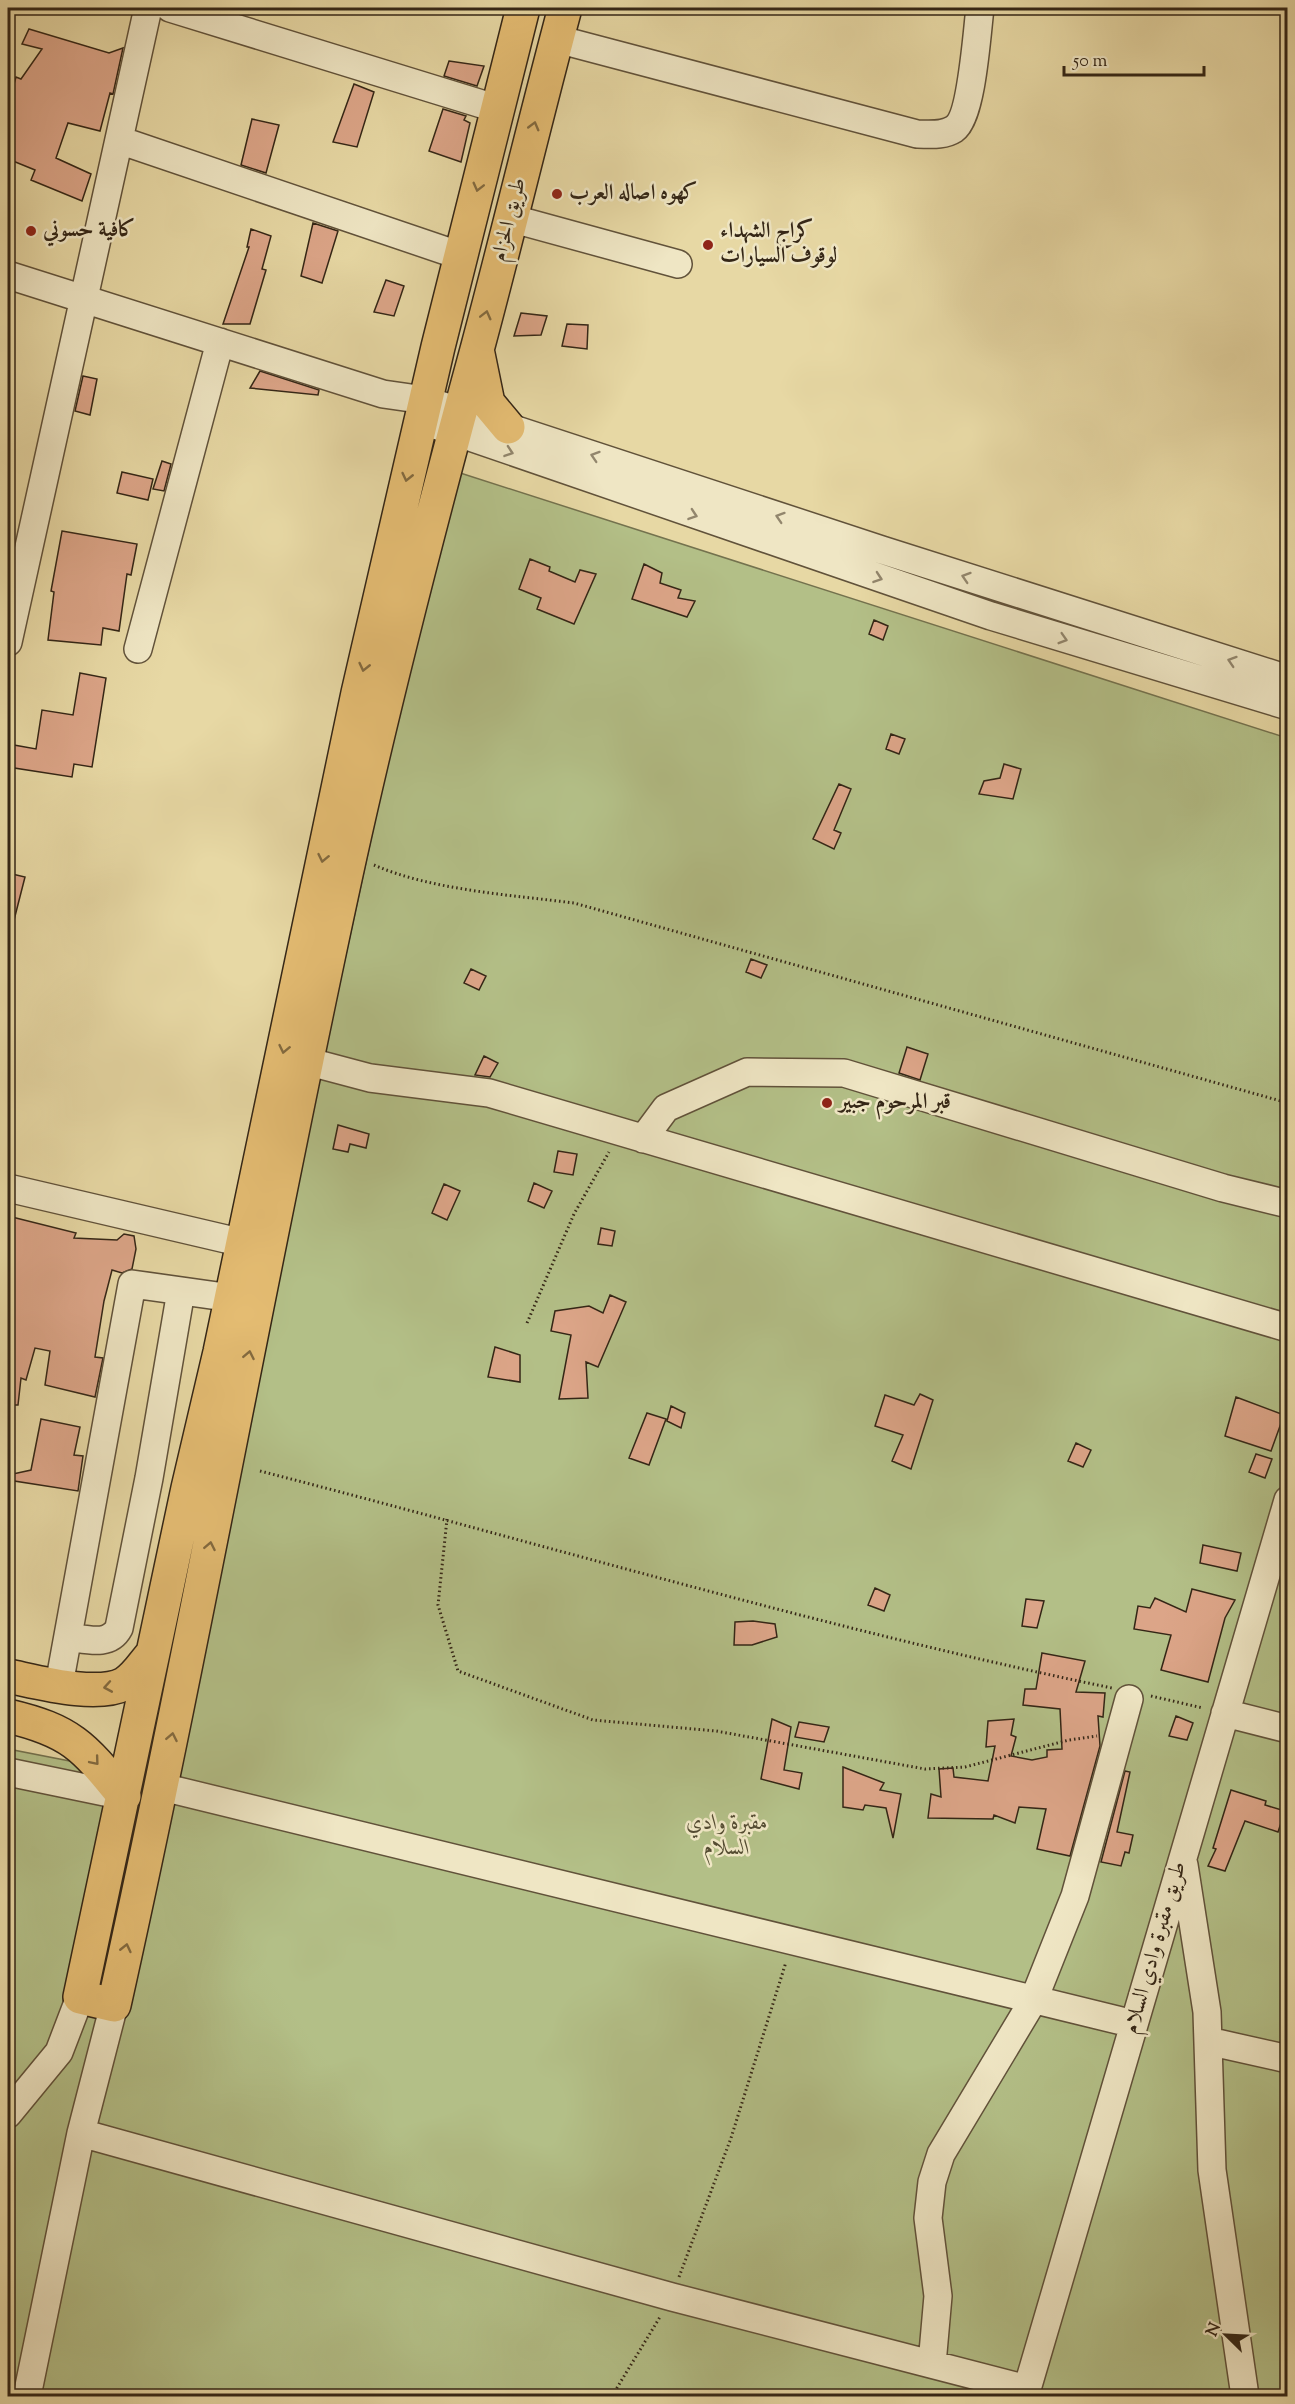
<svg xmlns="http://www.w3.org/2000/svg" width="1295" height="2404" font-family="'Sorts Mill Goudy',Amiri,serif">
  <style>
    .green { fill: #b3bf87; stroke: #74724e; stroke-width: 1.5 }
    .building { fill: #dca588; stroke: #342616; stroke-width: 1.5 }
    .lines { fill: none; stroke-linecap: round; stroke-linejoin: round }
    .minor-casing { stroke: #61523a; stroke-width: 30 }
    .major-casing { stroke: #342616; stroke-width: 36 }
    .path { stroke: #342616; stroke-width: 3; stroke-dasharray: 1.5 3; stroke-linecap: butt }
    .minor { stroke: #efe6c4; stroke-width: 27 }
    .major { stroke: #e4bc72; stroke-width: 33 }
    .oneway { stroke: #836a3f }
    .oneway2 { stroke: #92866d }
    .poi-dot { fill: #8f2418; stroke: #efe6c4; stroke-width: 2 }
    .labels { text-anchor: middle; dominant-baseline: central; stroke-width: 5; stroke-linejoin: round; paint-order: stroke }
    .poi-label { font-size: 22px; font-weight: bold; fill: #342616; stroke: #efe6c4; text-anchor: start }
    .street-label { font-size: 22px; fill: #342616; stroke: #efe6c4 }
    .park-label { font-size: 22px; font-style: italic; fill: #544c32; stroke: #efe6c4 }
  </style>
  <rect width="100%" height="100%" fill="#e7d8a4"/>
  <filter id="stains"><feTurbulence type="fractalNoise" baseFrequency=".00333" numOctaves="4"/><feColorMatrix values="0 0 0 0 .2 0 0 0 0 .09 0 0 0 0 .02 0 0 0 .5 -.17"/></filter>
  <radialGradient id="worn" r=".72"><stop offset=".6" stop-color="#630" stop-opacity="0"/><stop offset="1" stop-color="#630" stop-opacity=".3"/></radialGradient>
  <path class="green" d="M 451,470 L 1287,738 L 1287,2396 L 8,2396 L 8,1749 L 167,1780 Z"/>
  <path class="building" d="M 29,29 L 109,53 L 123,48 L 113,94 L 110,93 L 100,131 L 68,123 L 56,158 L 91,174 L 82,201 L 31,180 L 35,170 L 8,159 L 8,105 L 16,77 L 21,79 L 42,49 L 22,44 Z
    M 449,61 L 484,66 L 477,86 L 444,76 Z
    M 354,84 L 374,92 L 357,147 L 333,142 Z
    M 443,109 L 466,116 L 464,120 L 470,123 L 461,162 L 429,151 Z
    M 252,119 L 279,125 L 266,173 L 241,165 Z
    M 313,223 L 338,231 L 322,283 L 301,276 Z
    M 251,229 L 271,236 L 262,269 L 266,270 L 250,324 L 223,324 L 249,247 L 247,247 Z
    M 386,280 L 404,286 L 394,316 L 374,312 Z
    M 521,313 L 547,316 L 541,335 L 514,336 Z
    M 567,324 L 588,325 L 587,349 L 562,346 Z
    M 260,371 L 319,390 L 318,395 L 250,388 Z
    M 83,376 L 97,379 L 90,415 L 75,411 Z
    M 162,461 L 171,464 L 164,491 L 153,489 Z
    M 122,472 L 153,479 L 148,500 L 117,493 Z
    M 62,531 L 137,544 L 131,575 L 127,574 L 119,631 L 103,628 L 101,645 L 48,640 L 54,592 L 51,591 Z
    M 530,559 L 550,567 L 549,571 L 575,582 L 580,570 L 596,574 L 574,624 L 537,609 L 541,598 L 519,589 Z
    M 644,564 L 662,573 L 660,583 L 681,590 L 678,598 L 695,601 L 687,617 L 632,599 Z
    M 874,620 L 888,626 L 883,640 L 869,634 Z
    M 80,673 L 106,678 L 92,767 L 74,764 L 72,777 L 8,767 L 8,744 L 36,749 L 42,710 L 73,715 Z
    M 891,734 L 905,739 L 899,754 L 886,749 Z
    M 1004,764 L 1021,769 L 1013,799 L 979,794 L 984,781 L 1000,778 Z
    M 839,784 L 851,789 L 834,830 L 841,833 L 834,849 L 813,839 Z
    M 8,873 L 25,877 L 13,924 L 8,923 Z
    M 751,959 L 767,965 L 761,978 L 746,972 Z
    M 471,969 L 486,976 L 479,990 L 464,983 Z
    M 907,1047 L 928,1054 L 920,1080 L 899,1073 Z
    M 484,1056 L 498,1063 L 490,1077 L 475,1075 Z
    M 338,1125 L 369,1134 L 366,1148 L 350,1144 L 348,1152 L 333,1149 Z
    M 558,1151 L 577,1154 L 573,1175 L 554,1172 Z
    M 534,1183 L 552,1191 L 544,1208 L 528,1201 Z
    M 444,1184 L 460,1191 L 447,1220 L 432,1213 Z
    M 8,1216 L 76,1233 L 74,1238 L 117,1240 L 124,1234 L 134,1236 L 136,1249 L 132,1269 L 122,1273 L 112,1270 L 104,1301 L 95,1357 L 103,1358 L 95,1397 L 45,1385 L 50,1351 L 35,1348 L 26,1380 L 21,1378 L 18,1405 L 8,1405 L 8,1263 L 11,1247 L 8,1247 Z
    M 601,1228 L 615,1231 L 612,1246 L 598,1244 Z
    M 610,1295 L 626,1302 L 598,1367 L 586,1362 L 588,1398 L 559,1399 L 571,1335 L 551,1331 L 555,1311 L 589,1306 L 603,1313 Z
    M 495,1347 L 520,1355 L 520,1382 L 488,1377 Z
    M 920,1394 L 933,1400 L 911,1469 L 892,1461 L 903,1435 L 875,1426 L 885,1395 L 914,1405 Z
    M 1236,1397 L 1284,1415 L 1271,1451 L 1225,1436 Z
    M 671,1406 L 685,1413 L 681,1428 L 667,1421 Z
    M 647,1413 L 666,1419 L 649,1465 L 629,1458 Z
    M 41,1419 L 80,1427 L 74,1455 L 83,1456 L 78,1491 L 8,1480 L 8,1475 L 31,1470 Z
    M 1076,1443 L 1091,1450 L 1083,1467 L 1068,1461 Z
    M 1256,1454 L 1272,1459 L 1265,1478 L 1249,1472 Z
    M 1203,1545 L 1241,1553 L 1237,1571 L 1200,1563 Z
    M 875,1588 L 890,1595 L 884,1611 L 868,1605 Z
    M 1192,1589 L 1235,1600 L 1225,1618 L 1208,1682 L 1161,1670 L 1171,1635 L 1134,1629 L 1138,1606 L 1150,1608 L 1155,1598 L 1186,1612 Z
    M 1026,1599 L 1044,1601 L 1037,1628 L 1022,1626 Z
    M 753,1621 L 775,1624 L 777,1637 L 752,1645 L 734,1645 L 735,1622 Z
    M 1042,1653 L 1085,1661 L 1076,1692 L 1105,1693 L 1103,1717 L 1098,1716 L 1100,1746 L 1070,1856 L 1037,1849 L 1046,1809 L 1019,1807 L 1015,1823 L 994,1815 L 993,1819 L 928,1818 L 931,1794 L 941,1797 L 939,1769 L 953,1768 L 954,1777 L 988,1781 L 995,1746 L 986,1747 L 988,1721 L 1014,1719 L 1011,1735 L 1016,1737 L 1011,1756 L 1032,1760 L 1047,1757 L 1047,1750 L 1062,1749 L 1060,1709 L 1023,1705 L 1025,1689 L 1036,1689 Z
    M 1176,1716 L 1193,1723 L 1187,1740 L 1169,1736 Z
    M 772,1719 L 791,1727 L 784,1770 L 802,1773 L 799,1789 L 761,1779 Z
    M 799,1722 L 829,1727 L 824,1742 L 795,1737 Z
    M 843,1767 L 884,1783 L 880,1790 L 901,1794 L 893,1838 L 886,1808 L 865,1805 L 863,1810 L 843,1807 Z
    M 1125,1771 L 1130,1772 L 1117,1832 L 1133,1835 L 1129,1853 L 1125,1852 L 1121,1866 L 1101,1862 Z
    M 1231,1790 L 1266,1801 L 1265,1805 L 1285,1811 L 1278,1832 L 1245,1821 L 1225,1871 L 1208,1866 L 1216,1849 L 1213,1848 Z"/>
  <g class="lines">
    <g class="minor-casing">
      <path id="minor" d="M 170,8 L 498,109
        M 557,39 L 917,134 C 930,134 943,136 954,129 C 972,117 977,31 980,8
        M 119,140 L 461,256
        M 510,218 L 678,264
        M 8,275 L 383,394 L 425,400 L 882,550 L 1288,679
        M 435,425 L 991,616 L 1288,706
        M 8,642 L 148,8
        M 138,649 L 220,342
        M 306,1061 L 370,1078 L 489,1093 L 1288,1328
        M 643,1139 L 666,1108 L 747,1072 L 844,1073 L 1223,1188 L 1288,1204
        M 8,1188 L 243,1243
        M 68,1637 C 86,1639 109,1647 119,1628 L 149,1478 L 181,1291
        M 59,1685 L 132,1284 L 232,1298
        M 1225,1713 L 1288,1729
        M 8,1772 L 124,1796
        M 162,1787 L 1134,2024
        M 1184,1865 L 1207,2012 L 1212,2170 L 1245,2396
        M 1208,2041 L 1288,2059
        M 8,2114 L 59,2052 L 80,1997
        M 81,2133 L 672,2297 L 1027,2389
        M 932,2364 L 938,2296 L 928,2218 L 932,2182 L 941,2154 L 1034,1999 L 1075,1896 L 1129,1699
        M 27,2396 L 81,2133 L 114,2005
        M 1025,2396 L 1288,1500"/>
    </g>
    <g class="major-casing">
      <path id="major" d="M 523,8 L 438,347 L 358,693 L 220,1352 L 188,1488 L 80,1997 L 114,2005 C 199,1623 266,1238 350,856 C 388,684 432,515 478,346 C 508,234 535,120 565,8
        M 478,354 L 488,403 L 508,427
        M 8,1676 C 38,1682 96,1698 124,1684 C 136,1677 144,1663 153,1653
        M 8,1716 C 72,1731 84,1747 124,1796"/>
    </g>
    <path class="path" d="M 374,865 C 431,890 511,895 574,903 L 1288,1103
      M 527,1323 L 574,1214 L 609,1152
      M 260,1471 C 544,1544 825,1629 1112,1688
      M 447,1519 L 438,1605 L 458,1671 L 593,1720 L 716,1731 L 925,1769 L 965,1767 L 1069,1740 L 1097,1736
      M 1151,1696 L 1203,1708
      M 679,2277 L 731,2138 L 786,1962
      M 612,2396 L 660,2317"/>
    <use href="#minor" class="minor"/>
    <use href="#major" class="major"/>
  </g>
  <defs><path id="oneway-chevron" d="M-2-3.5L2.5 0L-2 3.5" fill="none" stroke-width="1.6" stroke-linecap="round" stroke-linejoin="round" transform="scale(1.5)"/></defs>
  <g class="oneway">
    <use href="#oneway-chevron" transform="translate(534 126) rotate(-75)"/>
    <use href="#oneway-chevron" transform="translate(478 187) rotate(104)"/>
    <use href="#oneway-chevron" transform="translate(486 315) rotate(-76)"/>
    <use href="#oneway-chevron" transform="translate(407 477) rotate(103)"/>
    <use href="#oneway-chevron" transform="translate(364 667) rotate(103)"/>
    <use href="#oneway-chevron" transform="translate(323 858) rotate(102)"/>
    <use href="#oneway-chevron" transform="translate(284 1049) rotate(102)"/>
    <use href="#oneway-chevron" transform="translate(249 1355) rotate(-79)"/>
    <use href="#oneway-chevron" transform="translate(210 1546) rotate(-79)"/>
    <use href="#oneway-chevron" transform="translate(108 1687) rotate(170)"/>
    <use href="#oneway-chevron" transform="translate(172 1737) rotate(-79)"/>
    <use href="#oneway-chevron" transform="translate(95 1761) rotate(50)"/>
    <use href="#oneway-chevron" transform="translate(126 1948) rotate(-77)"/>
  </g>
  <g class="oneway2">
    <use href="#oneway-chevron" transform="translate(509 452) rotate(19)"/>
    <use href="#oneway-chevron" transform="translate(595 456) rotate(-162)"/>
    <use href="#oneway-chevron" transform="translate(693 515) rotate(19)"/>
    <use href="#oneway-chevron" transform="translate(780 517) rotate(-162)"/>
    <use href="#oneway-chevron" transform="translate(966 577) rotate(-162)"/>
    <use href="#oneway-chevron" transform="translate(878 578) rotate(19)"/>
    <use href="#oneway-chevron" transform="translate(1063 639) rotate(17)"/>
    <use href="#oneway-chevron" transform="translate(1232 661) rotate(-162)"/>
  </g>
  <g class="poi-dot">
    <circle cx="557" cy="194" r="6"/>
    <circle cx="31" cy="231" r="6"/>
    <circle cx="708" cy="245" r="6"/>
    <circle cx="827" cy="1103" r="6"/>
  </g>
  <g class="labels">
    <g class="poi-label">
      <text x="569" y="194">كهوه اصاله العرب</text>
      <text x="43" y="231">كافية حسوني</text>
      <text x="720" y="232">كراج الشهداء<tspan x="720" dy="25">لوقوف السيارات</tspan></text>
      <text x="839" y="1103">قبر المرحوم جبير</text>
    </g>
    <g class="street-label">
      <text transform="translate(510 220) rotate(-76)">طريق الحزام</text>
      <text transform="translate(1156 1948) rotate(-74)">طريق مقبرة وادي السلام</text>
    </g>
    <g class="park-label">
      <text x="727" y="1824">مقبرة وادي<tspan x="727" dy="25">السلام</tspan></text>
    </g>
  </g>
  <rect width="1295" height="2404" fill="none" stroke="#e7d8a4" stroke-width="30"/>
  <rect x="9" y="9" width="1277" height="2386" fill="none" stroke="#342616" stroke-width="3"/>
  <rect x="15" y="15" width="1265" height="2374" fill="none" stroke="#342616" stroke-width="1.5"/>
  <g transform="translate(1226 2335) rotate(294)" stroke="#efe6c4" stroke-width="4.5" paint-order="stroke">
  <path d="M0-4.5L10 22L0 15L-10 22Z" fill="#342616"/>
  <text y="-9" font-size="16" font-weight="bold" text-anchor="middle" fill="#342616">N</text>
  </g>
  <path d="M1064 66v9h140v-9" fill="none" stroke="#342616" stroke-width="3"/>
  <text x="1073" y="66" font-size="18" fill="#342616" stroke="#efe6c4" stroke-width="4.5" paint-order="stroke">50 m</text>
  <rect width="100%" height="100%" filter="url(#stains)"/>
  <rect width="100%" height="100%" fill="url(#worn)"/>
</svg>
